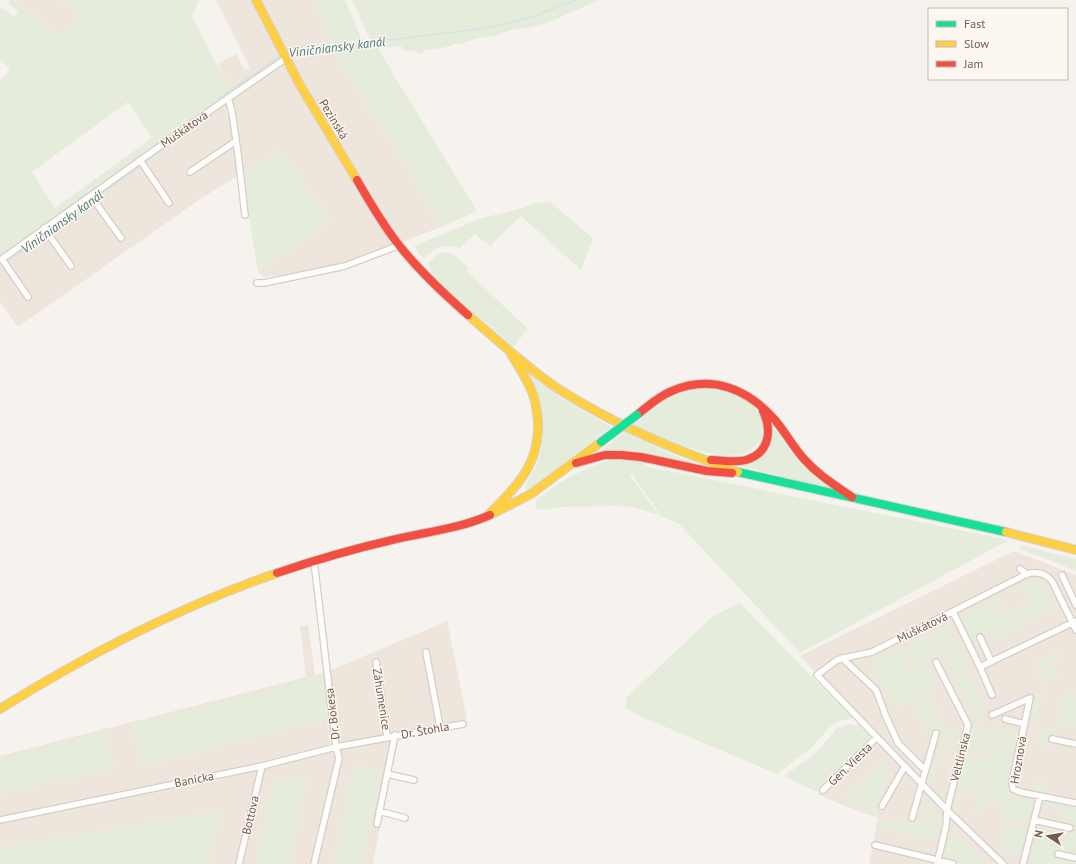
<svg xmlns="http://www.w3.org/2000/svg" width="1076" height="864" font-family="'PT Sans',sans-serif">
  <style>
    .residential { fill: #eee5dd }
    .green { fill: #e6ecdb; fill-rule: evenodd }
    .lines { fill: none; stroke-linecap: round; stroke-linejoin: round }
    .stream { stroke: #d1e6e6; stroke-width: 1.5 }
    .street-casing { stroke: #d4cec9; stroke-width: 8 }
    .fast-casing { stroke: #d6d0cc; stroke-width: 10 }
    .slow-casing { stroke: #d6d0cc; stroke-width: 10 }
    .jam-casing { stroke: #d6d0cc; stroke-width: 10 }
    .street { stroke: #fefdfc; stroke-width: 5.5 }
    .fast { stroke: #16e098; stroke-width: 8 }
    .slow { stroke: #ffcf43; stroke-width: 8 }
    .jam { stroke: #f24e42; stroke-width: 8 }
    .fast-bridge-casing { stroke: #d6d0cc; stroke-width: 10; stroke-linecap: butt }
    .fast-bridge { stroke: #16e098; stroke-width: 8 }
    .labels { text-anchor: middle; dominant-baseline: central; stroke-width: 3; stroke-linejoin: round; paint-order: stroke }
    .street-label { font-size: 12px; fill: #735951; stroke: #fdf7f1 }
    .water-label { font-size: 13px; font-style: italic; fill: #497a7c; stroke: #fdf7f1 }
  </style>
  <rect width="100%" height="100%" fill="#f6f3ee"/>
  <path class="residential" d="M 13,0 L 62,0 L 82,14 L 64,38 Z
    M 216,0 L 314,0 L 339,60 L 403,160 L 441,227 L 360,258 L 314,270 L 264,277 L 258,272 L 332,220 L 242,173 L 199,200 L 18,327 L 0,302 L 0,257 L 231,91 L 218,64 L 236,54 L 245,71 L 250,68 Z
    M 1014,551 L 1076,575 L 1076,864 L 869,864 L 878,818 L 840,804 L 817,794 L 877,737 L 800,656 Z
    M 447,621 L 467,720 L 397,735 L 373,864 L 0,864 L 0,756 L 306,677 L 300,626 L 308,625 L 315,675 L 329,671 Z"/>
  <path class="green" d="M 10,0 L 13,0 L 64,38 L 81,14 L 62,0 L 199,0 L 192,17 L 231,91 L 0,257 L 0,81 L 10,69 L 0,60 L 0,6 L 14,17 L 18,11 L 8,3 ZM 128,102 L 152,138 L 55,208 L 32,172 Z
    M 314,0 L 345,0 L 361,37 L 376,48 L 370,39 L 352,0 L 599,0 L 547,23 L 522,29 L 515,29 L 494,36 L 479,38 L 459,44 L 454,44 L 451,46 L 436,49 L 425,50 L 423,53 L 419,54 L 414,51 L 405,51 L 401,46 L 378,49 L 477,211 L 441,227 L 403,160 L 339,60 Z
    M 279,150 L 332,220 L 258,272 L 242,173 Z
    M 550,202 L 593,238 L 581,270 L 521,216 L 490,246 L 475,234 L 460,248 C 442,242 437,248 423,259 L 414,246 L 482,218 L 522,208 L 535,203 Z
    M 447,252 L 453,254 L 469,268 L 467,271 L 528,329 L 513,347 L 492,328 L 462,304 L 433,277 L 428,264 L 437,254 Z
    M 523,367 C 549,392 580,409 611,427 L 526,492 C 525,481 534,472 538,461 C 548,429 542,395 523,367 Z
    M 707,388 C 732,392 769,403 762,436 C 760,443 750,452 743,454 C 717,462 658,437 634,425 C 651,411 669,395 691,390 C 696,388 702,388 707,388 Z
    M 773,427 L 796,459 L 820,482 L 835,490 L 729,463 C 736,464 744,465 751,462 C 766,458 774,441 773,427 Z
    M 625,432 L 674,455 L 709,468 L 638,451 L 617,450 L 598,453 Z
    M 613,459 L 645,461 L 644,465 L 630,475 L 659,515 L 635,508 L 618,506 L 563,507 L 541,510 L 537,509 L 535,505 L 536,500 C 560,480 583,469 613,459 Z
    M 644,466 L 1009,540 L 800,653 L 679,524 L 661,516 L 632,474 Z
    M 1021,545 L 1076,559 L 1076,571 L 1018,548 Z
    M 1033,581 L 1038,581 L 1044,584 L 1053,602 L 1001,626 L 990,603 L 1000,597 L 1002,601 L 996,605 L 1001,616 L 1013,611 L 1013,610 L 1019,607 L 1020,608 L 1028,604 L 1028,603 L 1031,600 L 1026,590 L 1019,593 L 1016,589 Z
    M 740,603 L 853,719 L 842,720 L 832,725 L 811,748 L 777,774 L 637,715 L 626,708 L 626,698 L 713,616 Z
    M 1054,603 L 1056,608 L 992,640 L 989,634 Z
    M 988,604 L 999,627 L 972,640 L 961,617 Z
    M 947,624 L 959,647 L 942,654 L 930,633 Z
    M 928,634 L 939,655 L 914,667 L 903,647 Z
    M 900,648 L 936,720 L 935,732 L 929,730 L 913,697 L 911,699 L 927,730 L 924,731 L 909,701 L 895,707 L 884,685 L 874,675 L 878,674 L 873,662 Z
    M 959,648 L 969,667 L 952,675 L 943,656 Z
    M 1061,651 L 1057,661 L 1040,669 L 1036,662 Z
    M 928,664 L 938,683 L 923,691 L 913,671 Z
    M 1054,666 L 1059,676 L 1043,684 L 1038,674 Z
    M 968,672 L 987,714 C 981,713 980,716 977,720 L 955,678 Z
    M 323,675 L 328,719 L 143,766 L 131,725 Z
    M 928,690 L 943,721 L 941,729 L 952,733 L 954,727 L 959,729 L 957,738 L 937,732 L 939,721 L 924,692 Z
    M 1074,690 L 1076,704 L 1076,727 L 1057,725 L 1063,697 Z
    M 1039,692 L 1043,692 L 1037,722 L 1029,721 L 1035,694 Z
    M 999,722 L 1002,723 L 1001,730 L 1018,735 L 1014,749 L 1006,747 L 1006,744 L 1004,743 L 1002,746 L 993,744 Z
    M 849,724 L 861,725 L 872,737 L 817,792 L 784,776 L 817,752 L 836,729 Z
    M 977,724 L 981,731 L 988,734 L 993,732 L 987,755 L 979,753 L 980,748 L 977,747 L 975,752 L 967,750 L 972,725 Z
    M 1056,728 L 1053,744 L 1040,749 L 1039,730 L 1047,732 Z
    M 105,731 L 114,768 L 0,794 L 0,759 Z
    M 941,736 L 961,742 L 954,764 L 946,762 L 948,758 L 953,760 L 956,747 L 942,743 L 931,786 L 929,786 L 936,793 L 947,796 L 945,804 L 927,785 L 924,784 L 926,776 L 930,777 Z
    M 993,747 L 1002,749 L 1001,754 L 1004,755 L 1005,750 L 1014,752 L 1006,786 L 1009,794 L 1014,795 L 1000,805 L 996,803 L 997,799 L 995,798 L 993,802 L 988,803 L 981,792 Z
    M 889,753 L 890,755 L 878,817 L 841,799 Z
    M 966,753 L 975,755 L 973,762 L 976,763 L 978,756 L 987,758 L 979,791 L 958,786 Z
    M 354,764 L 381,773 L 362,864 L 333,864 Z
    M 308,775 L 289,864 L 256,864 L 272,782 Z
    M 1034,778 L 1046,781 L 1042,796 L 1031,793 Z
    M 959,789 L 979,793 L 987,805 L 982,811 L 982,814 L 974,813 L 978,796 L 963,792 L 956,815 L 951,810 L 952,806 L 954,806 Z
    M 921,794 L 943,817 L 942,824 L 923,819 L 926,806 L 917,803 Z
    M 1017,796 L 1032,799 L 1034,801 L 1029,823 L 1017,821 L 1017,817 L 1015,816 L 1014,820 L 1002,817 L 1003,813 L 1001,808 Z
    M 1044,801 L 1076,808 L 1076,829 L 1070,827 L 1072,819 L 1063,817 L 1064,810 L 1042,805 Z
    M 220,811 L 208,864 L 0,864 L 0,848 Z
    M 894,817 L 940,826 L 935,841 L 880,828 L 882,820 L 893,823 Z
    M 1006,822 L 1014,824 L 1013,828 L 1014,828 L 1015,825 L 1028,828 L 1021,855 L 1011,855 L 999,843 L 1001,841 Z
    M 1040,827 L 1069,834 L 1070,831 L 1076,833 L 1076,854 L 1057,851 L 1057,854 L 1076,859 L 1076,864 L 1031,864 Z
    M 950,828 L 954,834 L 986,864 L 961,864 L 941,859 L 947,829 Z"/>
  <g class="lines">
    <path class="stream" d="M 286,53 L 487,28 L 532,17 L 576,0
      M 219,101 L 219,98 L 281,55
      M 144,163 L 219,109 L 219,107
      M 96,198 L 141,166
      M 48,232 L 92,201
      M 6,263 L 45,234"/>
    <g class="street-casing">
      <path id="street" d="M 228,98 L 232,112 L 238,154 L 245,215
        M 140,160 L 169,203
        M 190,172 L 236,141
        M 91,196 L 121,238
        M 44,228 L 71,266
        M 257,283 L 264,283 L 345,266 L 400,245
        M 28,297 L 2,259 L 208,112 L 285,59
        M 314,561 L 336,747 L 339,758 L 314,864
        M 1020,569 L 1027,574 C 1037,571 1045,573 1052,581 L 1076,630
        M 1062,575 L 1076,605
        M 953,612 L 980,667 L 992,695
        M 980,637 L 991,661
        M 426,652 L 440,727
        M 842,658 L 876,690 L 884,711
        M 376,662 L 387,737
        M 936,662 L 968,725 L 947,810 L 946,826 L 937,864
        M 980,667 L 1076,621
        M 1030,698 L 1012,782 L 1013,789 L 1020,792 L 1076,803
        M 884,712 L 898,743 L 925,770
        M 992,715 L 1030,698
        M 1005,719 L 1025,724
        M 1052,739 L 1076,744
        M 387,774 L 414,780
        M 823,790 L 877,737
        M 882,806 L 905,766
        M 379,811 L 405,818
        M 912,818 L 936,733
        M 0,820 L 262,766 L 336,747 L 463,724
        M 1034,820 L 1070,828
        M 377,824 L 395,735
        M 875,845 L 953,864
        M 1058,854 L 1076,858
        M 239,864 L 262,766
        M 1003,864 L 947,810 L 817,675 L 837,660 L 844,658 L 872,652 L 1027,574
        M 1023,864 L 1040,796"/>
    </g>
    <g class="fast-casing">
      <path id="fast" d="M 738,472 L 1006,532"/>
    </g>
    <g class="slow-casing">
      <path id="slow" d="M 256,0 L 300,85 L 357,180
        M 468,315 C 497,340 526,367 557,388 C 614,425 675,450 738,472
        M 489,514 C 517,487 540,463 538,422 C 537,412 536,401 532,392 C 527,379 518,366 511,354
        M 490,515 L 531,494 L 601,442
        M 1006,532 L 1076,550
        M 0,709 C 88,654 179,607 277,573"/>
    </g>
    <g class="jam-casing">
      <path id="jam" d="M 357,180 C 369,201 381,221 395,240 C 416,268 442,292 468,315
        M 637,415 C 648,406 659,396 672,391 C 712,374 748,389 775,420 C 786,433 793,447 804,459 C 818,475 835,485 852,497
        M 711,460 C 722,460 735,463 746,460 C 770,453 772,430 763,411
        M 576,463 L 605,455 L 621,455 L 641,457 L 707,471 L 732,473
        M 277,573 C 315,560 353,549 392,540 C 425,532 459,529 490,515"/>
    </g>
    <use href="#street" class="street"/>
    <use href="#fast" class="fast"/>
    <use href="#slow" class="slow"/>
    <use href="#jam" class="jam"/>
    <g class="fast-bridge-casing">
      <path id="fast-bridge" d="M 601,442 L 637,415"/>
    </g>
    <use href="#fast-bridge" class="fast-bridge"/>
  </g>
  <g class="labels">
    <g class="street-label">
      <text transform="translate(334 119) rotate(59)">Pezinská</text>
      <text transform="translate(184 129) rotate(-35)">Muškátová</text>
      <text transform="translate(922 627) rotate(-26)">Muškátová</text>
      <text transform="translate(382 699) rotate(81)">Záhumenice</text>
      <text transform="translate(332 714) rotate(-97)">Dr. Bokesa</text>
      <text transform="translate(425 730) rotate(-10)">Dr. Štohla</text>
      <text transform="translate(960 757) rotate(-76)">Veltlínska</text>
      <text transform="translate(1018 760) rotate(-80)">Hroznová</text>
      <text transform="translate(850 764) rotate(-44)">Gen. Viesta</text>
      <text transform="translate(194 779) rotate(-11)">Banícka</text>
      <text transform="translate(250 815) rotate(-77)">Bottova</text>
    </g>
    <g class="water-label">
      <text transform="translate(337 47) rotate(-7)">Viničniansky kanál</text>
      <text transform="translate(62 222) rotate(-36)">Viničniansky kanál</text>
    </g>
  </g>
  <rect x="928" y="8" width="140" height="72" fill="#fdf7f1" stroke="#c6b8b1"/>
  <rect x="936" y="21" width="20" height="6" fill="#16e098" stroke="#c6b8b1"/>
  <text x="964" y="28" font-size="12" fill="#735951">Fast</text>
  <rect x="936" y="41" width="20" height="6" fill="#ffcf43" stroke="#c6b8b1"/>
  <text x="964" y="48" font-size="12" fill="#735951">Slow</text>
  <rect x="936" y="61" width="20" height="6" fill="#f24e42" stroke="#c6b8b1"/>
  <text x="964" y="68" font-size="12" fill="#735951">Jam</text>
  <g transform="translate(1048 836) rotate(282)" stroke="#fdf7f1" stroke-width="3" paint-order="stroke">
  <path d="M0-3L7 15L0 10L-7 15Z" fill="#735951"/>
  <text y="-6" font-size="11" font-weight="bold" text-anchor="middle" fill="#735951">N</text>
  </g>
</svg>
